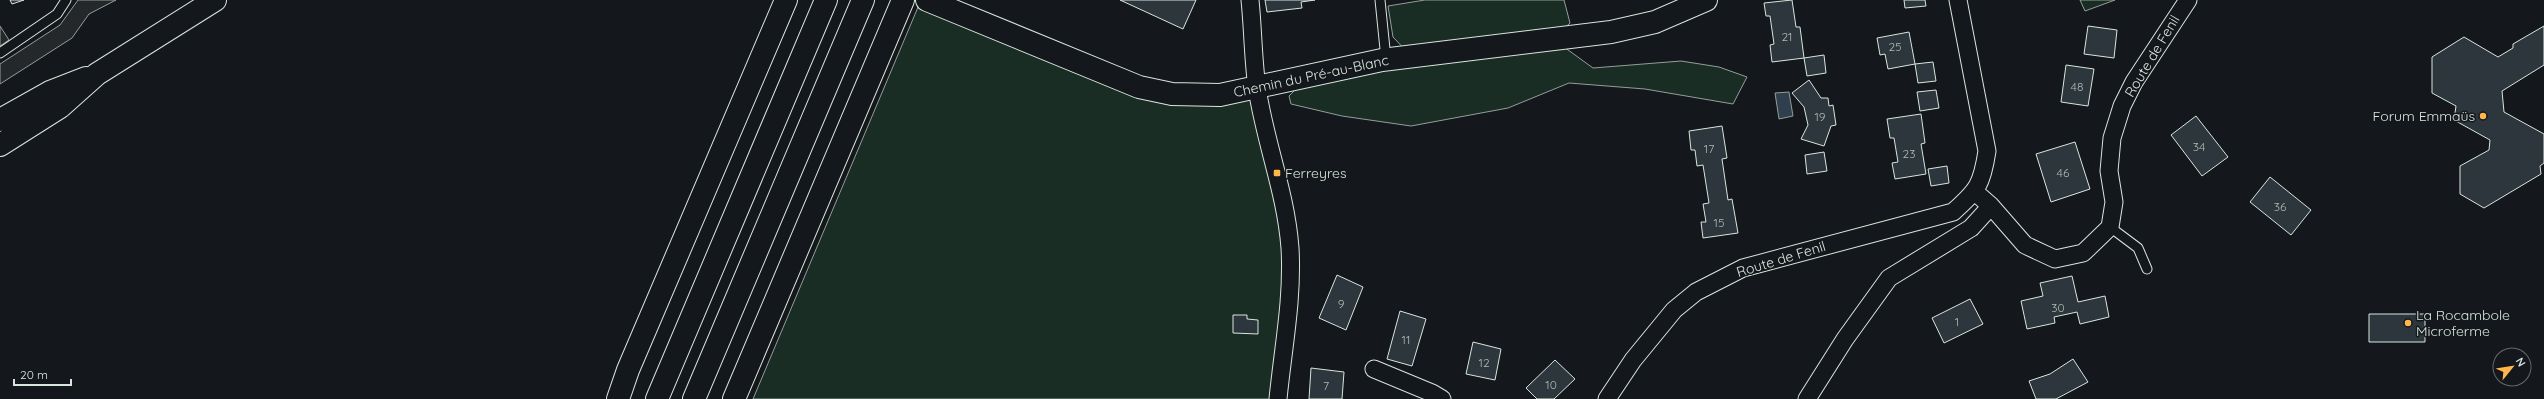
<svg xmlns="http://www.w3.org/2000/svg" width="2544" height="399" font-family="Quicksand,sans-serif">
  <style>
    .green { fill: #1a2d24; stroke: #939e99 }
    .parking { fill: #24282b; stroke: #939e99 }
    .water { fill: #2f3f4d; stroke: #939e99 }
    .building { fill: #2c363c; stroke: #d8e6dc }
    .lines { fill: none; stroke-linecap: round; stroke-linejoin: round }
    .lane-casing { stroke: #d8e6dc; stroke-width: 11 }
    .street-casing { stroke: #d8e6dc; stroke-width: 19 }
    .secondary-casing { stroke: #d8e6dc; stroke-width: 24 }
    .highway-casing { stroke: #d8e6dc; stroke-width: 24 }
    .lane { stroke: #14181c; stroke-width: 9 }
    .street { stroke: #14181c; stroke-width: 17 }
    .secondary { stroke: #14181c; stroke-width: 22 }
    .highway { stroke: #14181c; stroke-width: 22 }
    .poi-dot { fill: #ffb74d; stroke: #14181c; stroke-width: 1.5 }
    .labels { text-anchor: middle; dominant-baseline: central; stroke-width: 3; stroke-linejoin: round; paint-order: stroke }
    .number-label { font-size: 12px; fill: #adbab4 }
    .street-label { font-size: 14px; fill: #d8e6dc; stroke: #14181c }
    .poi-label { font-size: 14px; fill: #d8e6dc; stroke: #14181c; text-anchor: start }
  </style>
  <rect width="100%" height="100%" fill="#14181c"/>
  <path class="green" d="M 921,0 L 1139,87 L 1257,88 L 1286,215 L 1278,399 L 753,399 Z
    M 1425,0 L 1564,0 L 1570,23 L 1553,39 L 1593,68 L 1681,61 L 1719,67 L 1747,77 L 1733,104 L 1645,89 L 1569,83 L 1508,108 L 1411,126 L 1342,116 L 1291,104 L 1289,96 L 1309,76 L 1411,56 L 1393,37 L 1388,6 Z
    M 2080,0 L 2115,0 L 2085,11 Z"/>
  <path class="parking" d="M 78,0 L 116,0 L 89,14 L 72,38 L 0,84 L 0,64 L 60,25 Z
    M 0,26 L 9,40 L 0,46 Z"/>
  <path class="water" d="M 1789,92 L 1793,116 L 1779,119 L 1775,93 Z"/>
  <path class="building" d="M 10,0 L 24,0 L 12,4 Z
    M 1120,0 L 1196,0 L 1183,29 Z
    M 1265,0 L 1315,0 L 1301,2 L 1302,8 L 1267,12 Z
    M 1792,0 L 1796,27 L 1800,27 L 1804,58 L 1772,62 L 1770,45 L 1774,44 L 1770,16 L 1766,16 L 1764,3 Z
    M 1904,0 L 1925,0 L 1926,6 L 1905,8 Z
    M 2088,26 L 2117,30 L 2114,58 L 2084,54 Z
    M 2544,26 L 2544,65 L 2502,91 L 2504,112 L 2544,134 L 2544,163 L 2540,166 L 2541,174 L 2484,208 L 2460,194 L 2460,166 L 2489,150 L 2490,140 L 2454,120 L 2456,106 L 2432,93 L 2432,57 L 2464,37 L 2498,57 L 2513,48 L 2513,44 Z
    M 1909,32 L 1915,64 L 1888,69 L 1885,54 L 1880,55 L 1877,38 Z
    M 1824,55 L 1826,73 L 1807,76 L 1804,58 Z
    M 1933,62 L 1936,81 L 1918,83 L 1915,64 Z
    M 2066,65 L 2094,69 L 2088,106 L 2061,102 Z
    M 1809,80 L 1821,98 L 1828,98 L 1829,106 L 1833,105 L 1836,125 L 1831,126 L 1824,146 L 1801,139 L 1808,125 L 1804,107 L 1792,93 Z
    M 1936,90 L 1939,108 L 1920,111 L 1917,92 Z
    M 1921,114 L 1925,143 L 1921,144 L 1926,174 L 1895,179 L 1892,163 L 1898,162 L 1894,138 L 1890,138 L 1887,119 Z
    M 2196,116 L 2228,157 L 2202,176 L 2171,135 Z
    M 1722,126 L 1727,158 L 1722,159 L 1728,200 L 1732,199 L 1738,233 L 1703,238 L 1701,222 L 1706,222 L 1703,204 L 1709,203 L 1703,165 L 1697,166 L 1695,150 L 1691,150 L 1689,131 Z
    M 2075,142 L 2090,189 L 2051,202 L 2036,154 Z
    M 1824,152 L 1827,171 L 1807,174 L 1805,155 Z
    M 1947,166 L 1949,183 L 1931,186 L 1928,169 Z
    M 2270,177 L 2311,210 L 2291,235 L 2250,202 Z
    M 1337,275 L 1363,287 L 1346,330 L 1319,318 Z
    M 2072,276 L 2078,302 L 2105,296 L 2109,317 L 2080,324 L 2077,312 L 2054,317 L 2055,323 L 2027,329 L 2021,301 L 2043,296 L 2040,283 Z
    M 1970,299 L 1983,324 L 1944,343 L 1932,318 Z
    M 1400,311 L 1426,319 L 1412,366 L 1387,359 Z
    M 2369,314 L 2425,314 L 2425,342 L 2369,342 Z
    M 1233,315 L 1247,315 L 1247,319 L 1258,320 L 1258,334 L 1233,333 Z
    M 1473,342 L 1501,349 L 1495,380 L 1466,374 Z
    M 2073,359 L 2088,382 L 2056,399 L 2036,399 L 2029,381 L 2050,374 Z
    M 1555,360 L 1575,379 L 1554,399 L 1537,399 L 1526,388 Z
    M 1311,368 L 1344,372 L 1342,399 L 1309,399 Z"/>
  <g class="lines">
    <g class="lane-casing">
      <path id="lane" d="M 1380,0 L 1386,59
        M 0,53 L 57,14 L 66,0
        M 2110,227 L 2138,248 L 2147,269"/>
    </g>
    <g class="street-casing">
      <path id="street" d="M 1250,0 C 1253,29 1253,59 1257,88 C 1265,142 1286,193 1290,248 C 1293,299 1283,348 1278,399
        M 1975,192 L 1991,206 L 2025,245 L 2055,259 L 2083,253 L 2110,227 L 2114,202 L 2109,171 L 2112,138 L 2122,106 L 2134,82 L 2188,0
        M 1374,369 L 1432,393 L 1442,399
        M 1607,399 L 1633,360 L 1674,310 L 1696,292 L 1743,268 L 1953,212 C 1978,190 1982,184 1987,151 L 1958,0
        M 1807,399 L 1845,339 L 1889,278 L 1971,228 L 1991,206"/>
    </g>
    <g class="secondary-casing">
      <path id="secondary" d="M 927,0 L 1139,87 L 1172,94 L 1220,95 L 1382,60 L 1611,32 L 1655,22 L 1706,0
        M 0,120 L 50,92 L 86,78
        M 0,145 L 60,107 L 97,74 L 215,0"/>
    </g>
    <g class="highway-casing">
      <path id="highway" d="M 618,399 L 628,370 L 786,0
        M 657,399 L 826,0
        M 694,399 L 863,0
        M 734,399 L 903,0"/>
    </g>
    <use href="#lane" class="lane"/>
    <use href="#street" class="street"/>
    <use href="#secondary" class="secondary"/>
    <use href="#highway" class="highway"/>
  </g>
  <g class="poi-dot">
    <circle cx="2483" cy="116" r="4"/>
    <rect x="1273" y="169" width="8" height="8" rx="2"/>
    <circle cx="2408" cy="323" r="4"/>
  </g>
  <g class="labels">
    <g class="number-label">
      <text x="1787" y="36">21</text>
      <text x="1895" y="46">25</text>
      <text x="2077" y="86">48</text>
      <text x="1820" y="116">19</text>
      <text x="2199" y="146">34</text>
      <text x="1709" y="148">17</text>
      <text x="1909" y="153">23</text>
      <text x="2063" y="172">46</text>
      <text x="2280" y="206">36</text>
      <text x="1719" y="222">15</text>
      <text x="1341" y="303">9</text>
      <text x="2058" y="307">30</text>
      <text x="1957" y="321">1</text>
      <text x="1406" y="339">11</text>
      <text x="1484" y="362">12</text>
      <text x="1551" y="384">10</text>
      <text x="1326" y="385">7</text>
    </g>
    <g class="street-label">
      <text transform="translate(2152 56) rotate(-59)">Route de Fenil</text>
      <text transform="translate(1311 76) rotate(-12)">Chemin du Pré-au-Blanc</text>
      <text transform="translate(1781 259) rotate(-17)">Route de Fenil</text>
    </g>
    <g class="poi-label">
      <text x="2475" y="116" text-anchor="end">Forum Emmaüs</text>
      <text x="1285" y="173">Ferreyres</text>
      <text x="2416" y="315">La Rocambole<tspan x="2416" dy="16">Microferme</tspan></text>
    </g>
  </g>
  <g transform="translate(2512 367) rotate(60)"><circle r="19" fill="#14181c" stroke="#626a69"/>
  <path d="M0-3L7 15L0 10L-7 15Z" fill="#ffb74d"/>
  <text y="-6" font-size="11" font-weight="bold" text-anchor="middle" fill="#d8e6dc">N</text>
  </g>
  <path d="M14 379v6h57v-6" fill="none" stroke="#d8e6dc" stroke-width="2"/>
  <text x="20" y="379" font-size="12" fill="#d8e6dc" stroke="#14181c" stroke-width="3" paint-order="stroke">20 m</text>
</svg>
